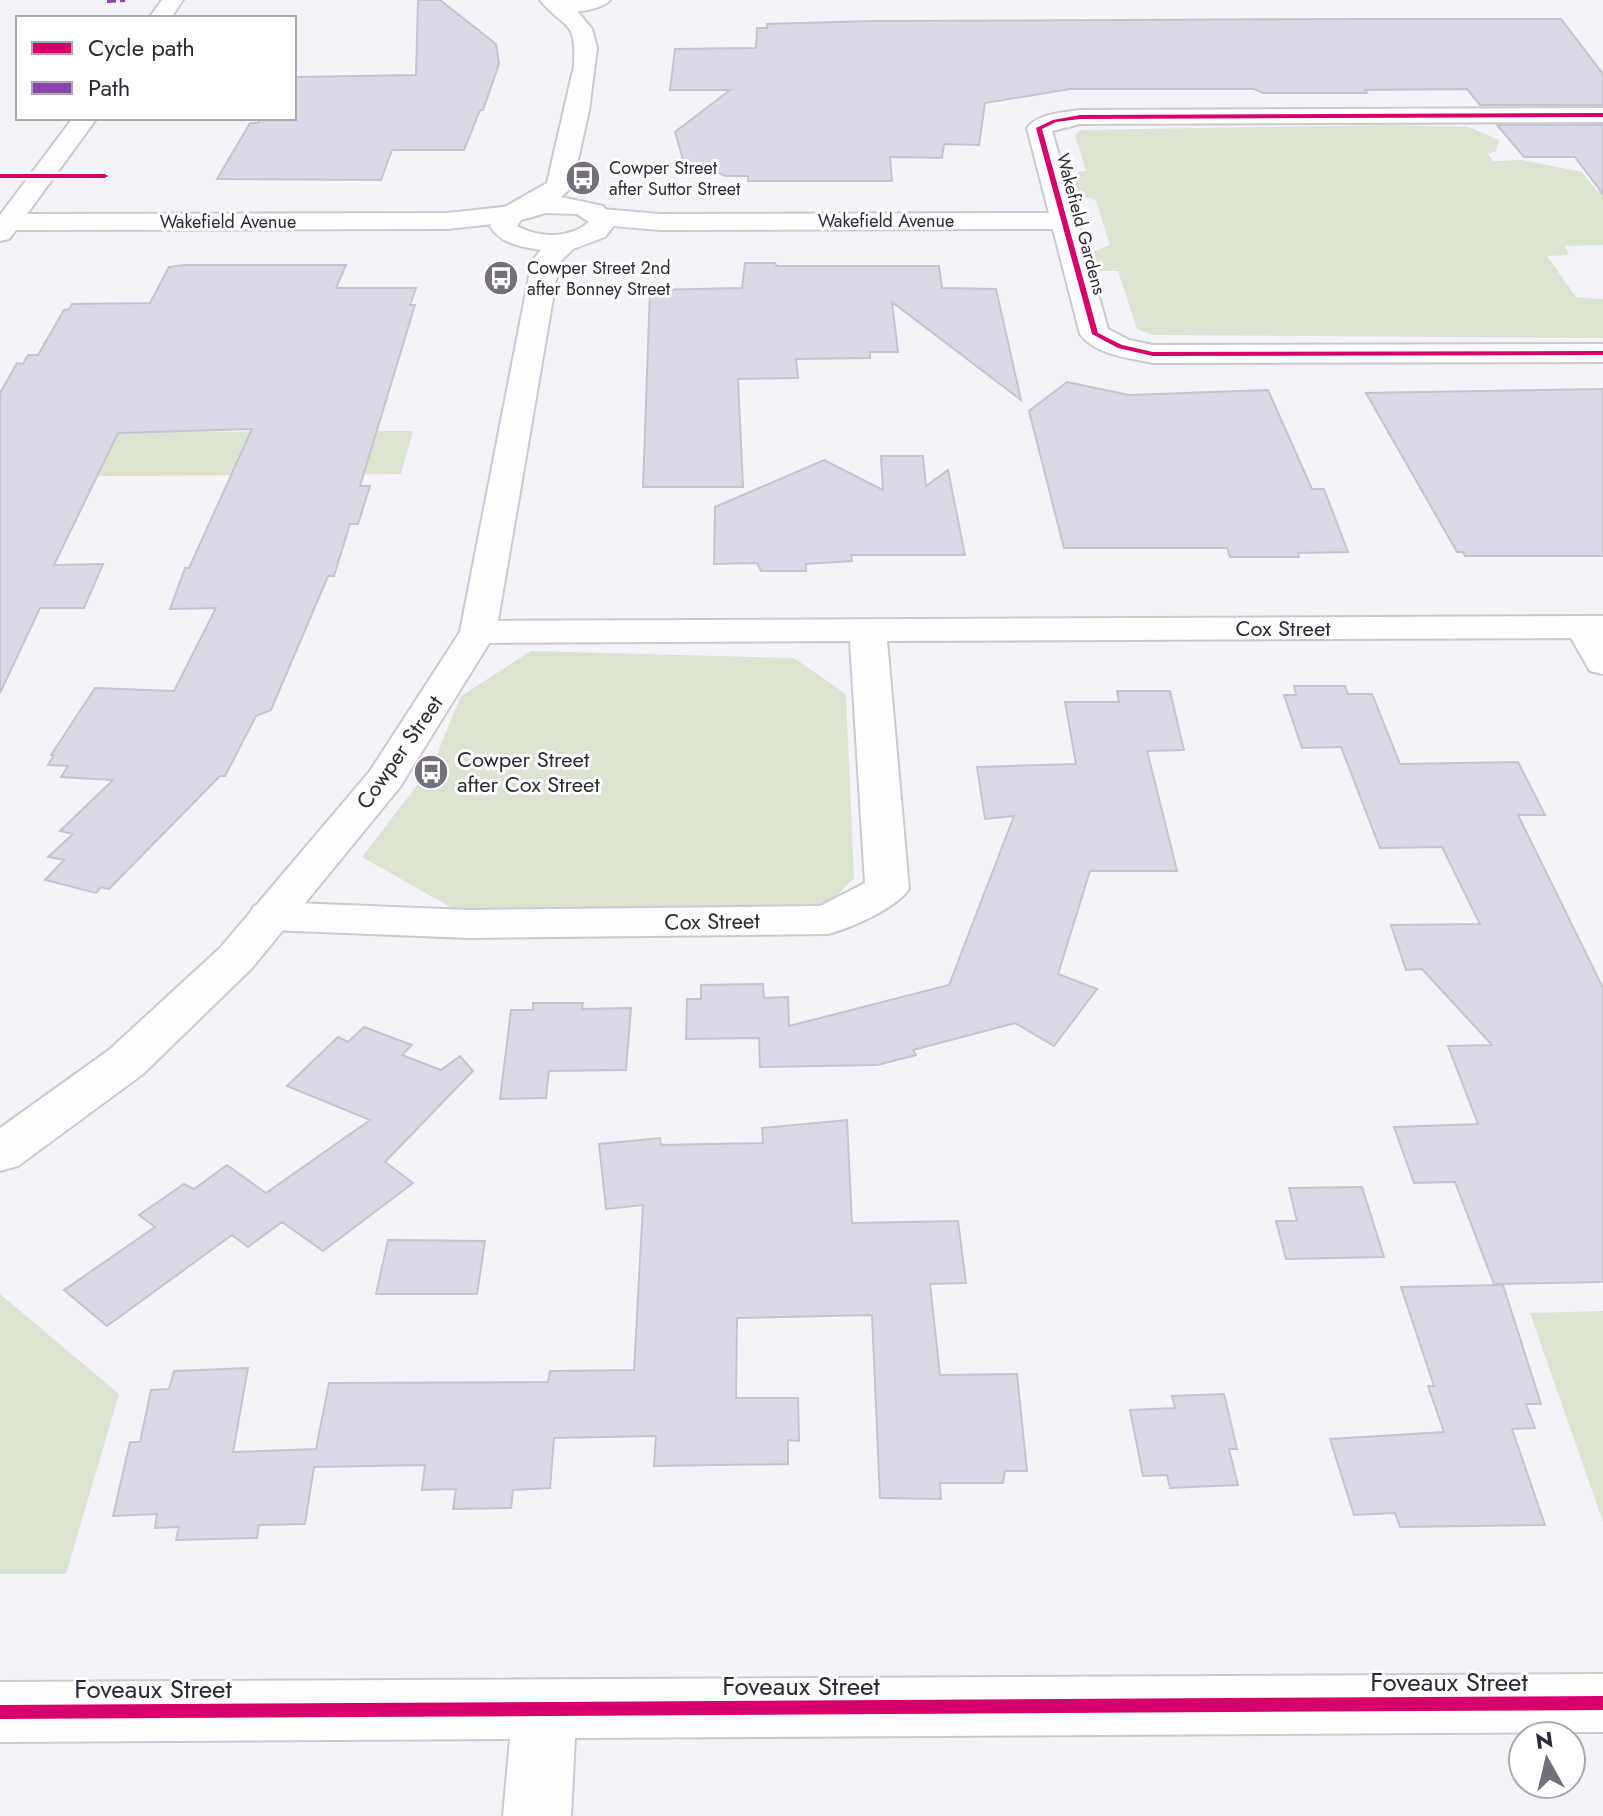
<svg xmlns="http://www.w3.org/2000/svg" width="1603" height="1816" font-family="Jost,sans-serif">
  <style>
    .green { fill: #dbe4d1 }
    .building { fill: #dad8e5; stroke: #c5c3cd; stroke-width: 2 }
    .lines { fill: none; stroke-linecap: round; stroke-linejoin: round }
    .street-casing { stroke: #cdc9d2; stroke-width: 4 }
    .secondary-casing { stroke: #cdc9d2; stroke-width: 4 }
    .street { fill: #fefdfe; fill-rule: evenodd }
    .secondary { fill: #fefdfe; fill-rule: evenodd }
    .quiet { stroke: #8e44ad; stroke-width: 4; stroke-dasharray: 9 4; stroke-linecap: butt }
    .cycleway-casing { stroke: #fff; stroke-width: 5 }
    .cycleway { fill: #d6006c; fill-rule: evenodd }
    .labels { text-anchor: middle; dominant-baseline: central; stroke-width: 6; stroke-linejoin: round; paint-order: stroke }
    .far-poi-label { font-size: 18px; fill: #2f2936; stroke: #fff; text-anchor: start }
    .far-street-label { font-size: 18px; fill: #2f2936; stroke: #fff }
    .street-label { font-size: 22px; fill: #2f2936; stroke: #fff }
    .poi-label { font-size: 22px; fill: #2f2936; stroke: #fff; text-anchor: start }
    .near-street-label { font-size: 26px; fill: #2f2936; stroke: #fff }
  </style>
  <rect width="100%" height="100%" fill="#f6f2fa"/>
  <path class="green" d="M 1387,125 L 1469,127 L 1499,140 L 1496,151 L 1488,154 L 1493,161 L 1522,160 L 1582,172 L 1597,191 L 1603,191 L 1603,245 L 1565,246 L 1569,255 L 1547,256 L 1576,297 L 1603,299 L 1603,338 L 1153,335 L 1137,329 L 1118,271 L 1097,271 L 1089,253 L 1110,245 L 1096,201 L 1071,191 L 1070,180 L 1079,172 L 1086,171 L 1075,135 L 1080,130 Z
    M 413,431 L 401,474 L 0,477 L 0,432 Z
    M 531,651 L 794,658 L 846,694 L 854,878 L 825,907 L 459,912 L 362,857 L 432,766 L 461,696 Z
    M 0,1294 L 119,1394 L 66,1574 L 0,1574 Z
    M 1603,1311 L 1603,1522 L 1530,1313 Z"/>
  <path class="building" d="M 418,0 L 440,0 L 496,44 L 499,64 L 483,110 L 480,110 L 464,150 L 392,150 L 381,180 L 217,179 L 250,123 L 258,123 L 261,118 L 294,118 L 294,77 L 416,75 Z
    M 1361,19 L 1561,19 L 1603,74 L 1603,105 L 1480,105 L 1467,89 L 1365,90 L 1367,93 L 1263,93 L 1254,89 L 1070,89 L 985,103 L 979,145 L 944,144 L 942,158 L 890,157 L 892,181 L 748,181 L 748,176 L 726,176 L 683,160 L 675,132 L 730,90 L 670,90 L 675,49 L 756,48 L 757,28 L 767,28 L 767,24 L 874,21 Z
    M 1497,125 L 1603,125 L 1603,194 L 1575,157 L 1524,157 Z
    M 745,263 L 775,263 L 777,266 L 939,266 L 942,288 L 996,289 L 1021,400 L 892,302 L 898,352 L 870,352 L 870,358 L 796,359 L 798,378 L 738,379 L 743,487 L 643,487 L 650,290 L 742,288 Z
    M 185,265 L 346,265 L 336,288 L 416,288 L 410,305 L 415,305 L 360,486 L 370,486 L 358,524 L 350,524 L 334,576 L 328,576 L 271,710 L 256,716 L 225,776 L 220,776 L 109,889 L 101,887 L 96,893 L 45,880 L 64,860 L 48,857 L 73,834 L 60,831 L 113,780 L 61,777 L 68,766 L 48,765 L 54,755 L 51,755 L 95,688 L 174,691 L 216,608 L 170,609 L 185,568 L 189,568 L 252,429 L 118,433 L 54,565 L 103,564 L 84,608 L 40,608 L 0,693 L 0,393 L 17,363 L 23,364 L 28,355 L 38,355 L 64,310 L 69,309 L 72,304 L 150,303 L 169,267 Z
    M 1067,382 L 1129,395 L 1268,390 L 1312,489 L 1324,489 L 1348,552 L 1298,553 L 1299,557 L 1230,557 L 1227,548 L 1064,548 L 1029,411 Z
    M 1603,389 L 1603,556 L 1465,556 L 1463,552 L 1457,552 L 1366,393 Z
    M 881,456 L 923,456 L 926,486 L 948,470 L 965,555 L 851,555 L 852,561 L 806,564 L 806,571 L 761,571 L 757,563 L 714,564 L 715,507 L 824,460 L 883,490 Z
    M 1294,686 L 1345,686 L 1348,694 L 1372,694 L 1400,764 L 1518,762 L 1545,815 L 1518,815 L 1603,988 L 1603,1282 L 1494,1284 L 1455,1182 L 1414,1183 L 1394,1127 L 1478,1124 L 1448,1046 L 1492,1045 L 1422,969 L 1406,970 L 1391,925 L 1480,924 L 1442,847 L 1380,848 L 1341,747 L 1302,748 L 1284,695 L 1296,695 Z
    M 1117,691 L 1170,691 L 1184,750 L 1147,751 L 1177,871 L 1090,871 L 1058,974 L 1097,989 L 1054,1046 L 1015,1023 L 913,1050 L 916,1055 L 877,1065 L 760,1067 L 759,1038 L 686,1039 L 687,999 L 701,999 L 701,985 L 763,984 L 764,998 L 788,997 L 789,1026 L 949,985 L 1014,816 L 985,819 L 977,767 L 1076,764 L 1065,702 L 1119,702 Z
    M 533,1003 L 583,1003 L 582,1009 L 631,1008 L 626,1070 L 549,1071 L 546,1098 L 500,1099 L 511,1010 L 533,1010 Z
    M 364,1027 L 412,1045 L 402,1055 L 441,1070 L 460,1056 L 473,1071 L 385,1162 L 413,1183 L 323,1251 L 282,1222 L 248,1247 L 232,1235 L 107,1326 L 64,1290 L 155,1227 L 139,1215 L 184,1184 L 194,1189 L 227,1165 L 266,1193 L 370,1120 L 287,1086 L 338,1037 L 348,1042 Z
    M 847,1120 L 852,1223 L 958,1221 L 966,1283 L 930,1284 L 940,1375 L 1017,1374 L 1027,1471 L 1005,1471 L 1003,1483 L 940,1483 L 941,1499 L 880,1498 L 872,1315 L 737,1318 L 736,1398 L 798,1398 L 799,1441 L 788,1440 L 788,1464 L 654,1466 L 656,1436 L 554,1438 L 550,1488 L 513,1490 L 511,1508 L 453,1509 L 456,1489 L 422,1490 L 425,1465 L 314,1467 L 305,1524 L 259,1525 L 257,1538 L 176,1540 L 179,1527 L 155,1528 L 157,1514 L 113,1516 L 130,1442 L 140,1442 L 151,1390 L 169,1389 L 174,1371 L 248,1368 L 233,1452 L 316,1449 L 329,1383 L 548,1382 L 550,1371 L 634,1370 L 643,1205 L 606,1209 L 599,1144 L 660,1138 L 661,1145 L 763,1143 L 762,1128 Z
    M 1362,1187 L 1384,1257 L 1286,1259 L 1276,1221 L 1297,1221 L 1289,1188 Z
    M 388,1240 L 485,1241 L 477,1294 L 376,1294 Z
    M 1503,1285 L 1541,1404 L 1526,1404 L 1535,1428 L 1512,1429 L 1545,1525 L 1400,1527 L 1395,1513 L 1354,1515 L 1330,1439 L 1444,1432 L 1428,1386 L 1434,1386 L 1401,1287 Z
    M 1224,1394 L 1237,1449 L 1229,1449 L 1238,1485 L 1170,1488 L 1167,1475 L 1143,1476 L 1130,1410 L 1175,1408 L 1172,1396 Z"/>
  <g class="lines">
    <g class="street-casing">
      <path id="street" d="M 162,0 L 183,0 L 171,18 L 149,18 Z
        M 559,0 L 610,0 C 601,11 559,17 549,6 Z
        M 1603,108 L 1603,122 L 1080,124 L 1052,131 L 1108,329 L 1129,340 L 1153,345 L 1603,344 L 1603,362 L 1153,363 C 1130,358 1095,355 1080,334 L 1053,229 L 660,230 L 601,225 L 592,223 L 588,217 L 592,211 L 601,209 L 660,214 L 1049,213 L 1027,128 C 1039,113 1062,113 1080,110 Z
        M 73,118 L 97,118 L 27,214 L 447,213 L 512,206 L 521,208 L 525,214 L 521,220 L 512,222 L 447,229 L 16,230 L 9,239 L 0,241 L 0,215 Z
        M 1603,616 L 1603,674 L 1590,671 L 1571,638 L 887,641 L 909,889 C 896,908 851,928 828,934 L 469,938 L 270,930 L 254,926 L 248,916 L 254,906 L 270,902 L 469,910 L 820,906 L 865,883 L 850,641 L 478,643 L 465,640 L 460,632 L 465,624 L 478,621 Z
        M 1603,1674 L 1603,1732 L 575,1738 L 571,1816 L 503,1816 L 510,1739 L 0,1742 L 0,1682 Z"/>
    </g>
    <g class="secondary-casing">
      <path id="secondary" d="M 540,0 L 564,0 L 573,6 L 592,29 L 597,48 L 589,110 L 572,187 L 561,197 L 603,206 L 616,223 L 605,237 L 573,249 L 559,263 L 496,632 L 400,787 L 252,968 L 143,1074 L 18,1166 L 0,1171 L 0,1128 L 109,1050 L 220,948 L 370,771 L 460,632 L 532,261 L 541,250 C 521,247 501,244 490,226 L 503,208 L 547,183 L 574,66 C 577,17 564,30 540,0 ZM 546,213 L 577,214 L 589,222 C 570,239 538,238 517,226 L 521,220 Z"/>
    </g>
    <use href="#street" class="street"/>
    <use href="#secondary" class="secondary"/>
    <path class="quiet" d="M 107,1 L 125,0"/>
    <g class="cycleway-casing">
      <path id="cycleway" d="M 1603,113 L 1603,117 L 1080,119 L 1056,122 L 1042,129 L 1098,333 L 1122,345 L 1153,352 L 1603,351 L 1603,355 L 1153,356 L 1118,348 L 1092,334 L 1036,128 L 1053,120 L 1080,115 Z
        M 0,174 L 105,174 L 108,176 L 105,178 L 0,178 Z
        M 1603,1696 L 1603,1710 L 0,1719 L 0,1705 Z"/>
    </g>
    <use href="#cycleway" class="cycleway"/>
  </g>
  <defs>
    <g id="bus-disc" transform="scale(1.8)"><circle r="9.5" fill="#756f7b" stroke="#fff"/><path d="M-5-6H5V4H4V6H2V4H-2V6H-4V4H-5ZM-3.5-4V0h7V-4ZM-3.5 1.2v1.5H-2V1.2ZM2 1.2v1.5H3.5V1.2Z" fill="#fff"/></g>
  </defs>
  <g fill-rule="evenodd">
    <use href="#bus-disc" x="583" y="178"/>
    <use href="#bus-disc" x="501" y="278"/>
    <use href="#bus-disc" x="431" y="772"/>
  </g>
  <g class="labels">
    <g class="far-poi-label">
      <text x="609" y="168">Cowper Street<tspan x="609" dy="21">after Suttor Street</tspan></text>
      <text x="527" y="268">Cowper Street 2nd<tspan x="527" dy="21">after Bonney Street</tspan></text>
    </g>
    <g class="far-street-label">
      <text x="886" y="221">Wakefield Avenue</text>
      <text x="228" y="222">Wakefield Avenue</text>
      <text transform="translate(1081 224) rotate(75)">Wakefield Gardens</text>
    </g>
    <g class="street-label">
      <text x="1283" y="628">Cox Street</text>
      <text transform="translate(399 752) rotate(-55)">Cowper Street</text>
      <text transform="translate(712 921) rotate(-1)">Cox Street</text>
    </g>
    <g class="poi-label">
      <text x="457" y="759">Cowper Street<tspan x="457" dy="25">after Cox Street</tspan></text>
    </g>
    <g class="near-street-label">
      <text x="1449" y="1682">Foveaux Street</text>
      <text x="801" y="1686">Foveaux Street</text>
      <text x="153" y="1689">Foveaux Street</text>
    </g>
  </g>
  <rect x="16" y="16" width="280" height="104" fill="#ffffff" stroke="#aca9af" stroke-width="2"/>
  <rect x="32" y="42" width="40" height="12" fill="#d6006c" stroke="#aca9af" stroke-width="2"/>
  <text x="88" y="56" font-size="24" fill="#2f2936">Cycle path</text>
  <rect x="32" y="82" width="40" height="12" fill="#8e44ad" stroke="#aca9af" stroke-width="2"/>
  <text x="88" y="96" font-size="24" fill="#2f2936">Path</text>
  <g transform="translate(1547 1760) rotate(352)"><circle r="38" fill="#ffffff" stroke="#aca9af" stroke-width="2"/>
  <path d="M0-6L14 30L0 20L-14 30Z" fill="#756f7b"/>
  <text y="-12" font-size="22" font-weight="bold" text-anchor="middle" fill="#2f2936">N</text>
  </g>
</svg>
